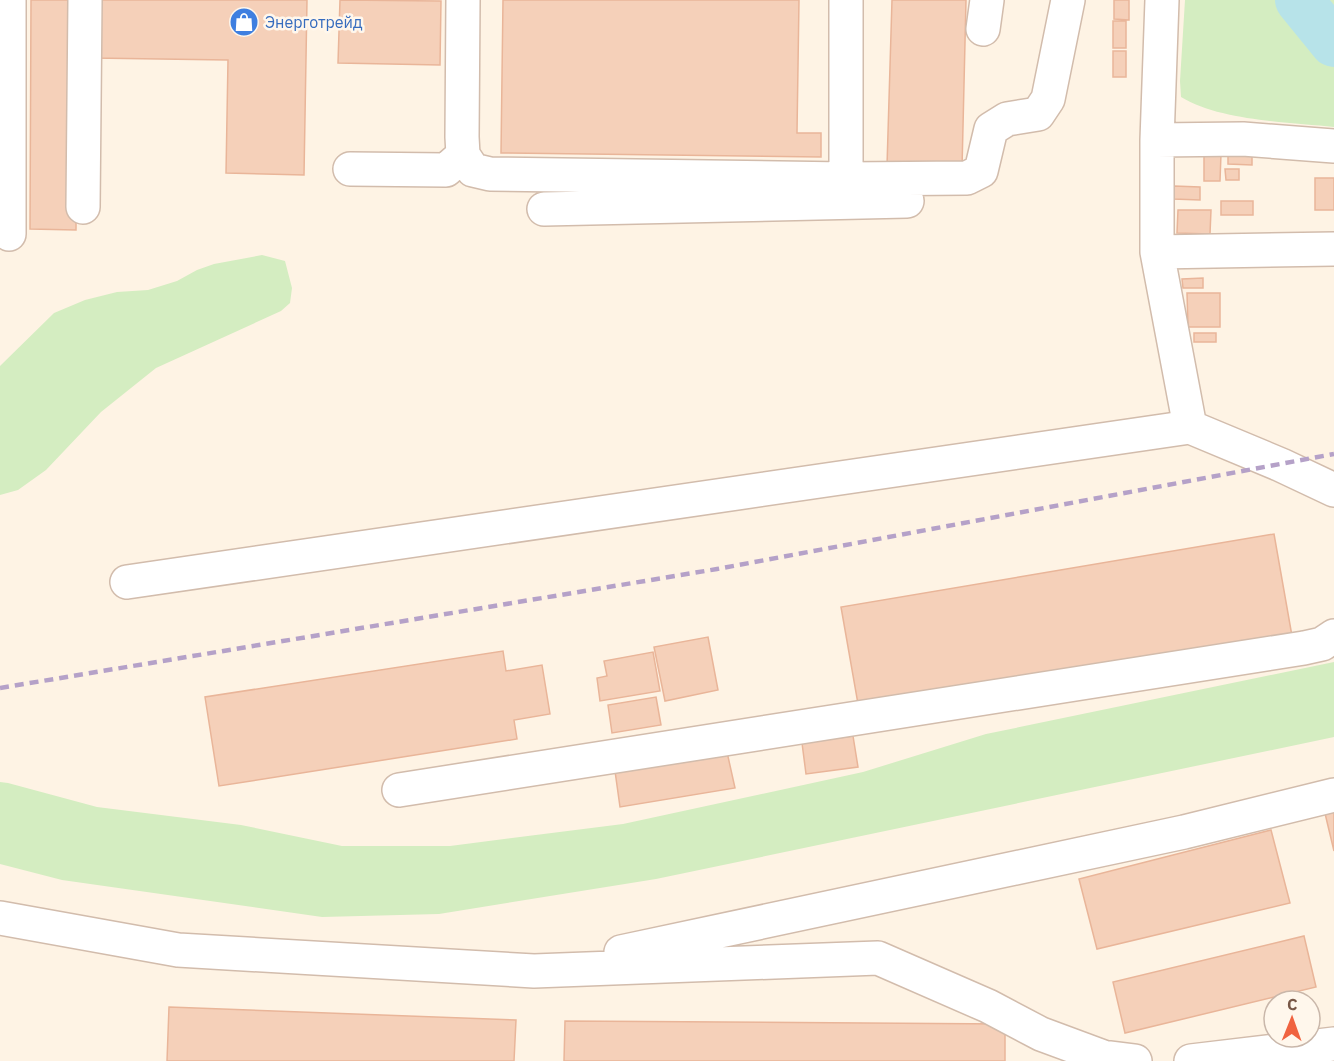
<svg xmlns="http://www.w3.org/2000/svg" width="1334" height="1061" font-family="'IBM Plex Sans',sans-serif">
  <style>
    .green { fill: #d4edc1 }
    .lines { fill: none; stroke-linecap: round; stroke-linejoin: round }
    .river { stroke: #b7e3e9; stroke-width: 48 }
    .building { fill: #f5d0b9; stroke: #e9b599; stroke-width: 1.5 }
    .minor-casing { stroke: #d2bcac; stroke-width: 36 }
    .minor { stroke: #fff; stroke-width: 33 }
    .rail { stroke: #b5a1c8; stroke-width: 4.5; stroke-dasharray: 9 6; stroke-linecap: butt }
    .labels { text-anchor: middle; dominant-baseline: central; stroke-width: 5; stroke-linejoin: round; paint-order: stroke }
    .shop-label { font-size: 16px; fill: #366cbe; stroke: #fff7ec; text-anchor: start }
  </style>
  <rect width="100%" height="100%" fill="#fef3e4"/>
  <path class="green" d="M 1185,0 L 1334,0 L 1334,127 C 1289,122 1220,121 1181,97 L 1180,81 Z
    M 262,255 L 285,261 L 292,288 L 290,303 L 281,311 L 156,368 L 101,412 L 46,470 L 18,490 L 0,495 L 0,366 L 54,313 L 85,300 L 117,292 L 148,290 L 177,281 L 197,270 L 214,264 Z
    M 1334,662 L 1334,737 L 656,879 L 439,914 L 322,917 L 62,880 L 0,864 L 0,782 L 8,783 L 97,807 L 241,825 L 342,846 L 450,846 L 623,824 L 863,772 L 986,734 Z"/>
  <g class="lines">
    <path class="river" d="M 1299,0 L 1334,43"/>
  </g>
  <path class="building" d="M 31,0 L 77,0 L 76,230 L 30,229 Z
    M 94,0 L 307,0 L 304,175 L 226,173 L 228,60 L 92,58 Z
    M 340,0 L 441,1 L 440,65 L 338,63 Z
    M 503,0 L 799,0 L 797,133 L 821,133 L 821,157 L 501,153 Z
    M 892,0 L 966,0 L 962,169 L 887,166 Z
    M 1114,0 L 1129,0 L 1129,20 L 1114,19 Z
    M 1113,21 L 1126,21 L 1126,48 L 1113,48 Z
    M 1113,51 L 1126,51 L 1126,77 L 1113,77 Z
    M 1204,153 L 1221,154 L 1220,181 L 1204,181 Z
    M 1228,153 L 1252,153 L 1252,165 L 1228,164 Z
    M 1225,169 L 1239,169 L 1239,180 L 1226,180 Z
    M 1315,178 L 1334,178 L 1334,210 L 1315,210 Z
    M 1174,186 L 1200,187 L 1200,200 L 1173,199 Z
    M 1221,201 L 1253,201 L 1253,215 L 1221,215 Z
    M 1178,210 L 1211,210 L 1210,234 L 1177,233 Z
    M 1203,278 L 1203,288 L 1183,288 L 1182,279 Z
    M 1187,293 L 1220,293 L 1220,327 L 1188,327 Z
    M 1194,333 L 1216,333 L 1216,342 L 1194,342 Z
    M 1274,534 L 1292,636 L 858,704 L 841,607 Z
    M 708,637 L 718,690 L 665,701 L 654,647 Z
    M 503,651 L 506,671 L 542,665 L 550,714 L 514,720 L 517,739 L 219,786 L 205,697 Z
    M 653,652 L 660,691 L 600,701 L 597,678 L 607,676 L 604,661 Z
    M 656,697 L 661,725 L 612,733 L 608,705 Z
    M 853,736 L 858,767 L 806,774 L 802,743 Z
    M 727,752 L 735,788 L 620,807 L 615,771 Z
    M 1334,803 L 1334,851 L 1323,805 Z
    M 1271,830 L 1290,903 L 1097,949 L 1079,879 Z
    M 1304,936 L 1316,987 L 1125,1033 L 1113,982 Z
    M 169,1007 L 516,1020 L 514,1061 L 167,1061 Z
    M 565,1021 L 1005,1024 L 1005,1061 L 564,1061 Z"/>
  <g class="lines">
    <g class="minor-casing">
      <path id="minor" d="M 9,0 L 9,234
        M 463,0 L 462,137 L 463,155 L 473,170 L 490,174 L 846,179 L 967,178 L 981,171 L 991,129 L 1007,119 L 1038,114 L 1048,99 L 1068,0
        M 1162,0 L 1157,140 L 1157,252 L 1190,427 L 1281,465 L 1334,490
        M 983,29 L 987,0
        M 1157,140 L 1243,139 L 1334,146
        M 350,169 L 446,170 L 463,155
        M 846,179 L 846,0
        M 83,207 L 85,0
        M 544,209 L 907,201
        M 1157,252 L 1334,249
        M 127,582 L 1190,427
        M 399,790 L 1304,648 L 1322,644 L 1334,636
        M 0,918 L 178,950 L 534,971 L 878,958 L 988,1006 L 1041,1034 L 1103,1057 L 1135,1061
        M 621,952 L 1184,832 L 1334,795
        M 1191,1061 L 1334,1044"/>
    </g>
    <use href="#minor" class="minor"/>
    <path class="rail" d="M 0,688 L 717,569 L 1334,454"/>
  </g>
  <defs>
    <g id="shop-disc" transform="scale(1.5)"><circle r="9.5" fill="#3f7fe0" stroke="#fff7ec"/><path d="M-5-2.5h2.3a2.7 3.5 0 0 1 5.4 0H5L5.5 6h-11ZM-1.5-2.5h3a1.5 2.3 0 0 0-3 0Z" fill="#fff"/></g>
  </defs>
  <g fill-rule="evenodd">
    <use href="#shop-disc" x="244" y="22"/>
  </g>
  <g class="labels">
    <g class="shop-label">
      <text x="265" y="22">Энерготрейд</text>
    </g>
  </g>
  <g transform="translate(1292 1019) rotate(1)"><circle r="28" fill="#fff7ec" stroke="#c9b7aa" stroke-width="1.5"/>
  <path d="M0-4.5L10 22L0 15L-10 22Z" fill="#f06340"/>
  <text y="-9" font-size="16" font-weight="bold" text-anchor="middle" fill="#785847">С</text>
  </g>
</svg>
